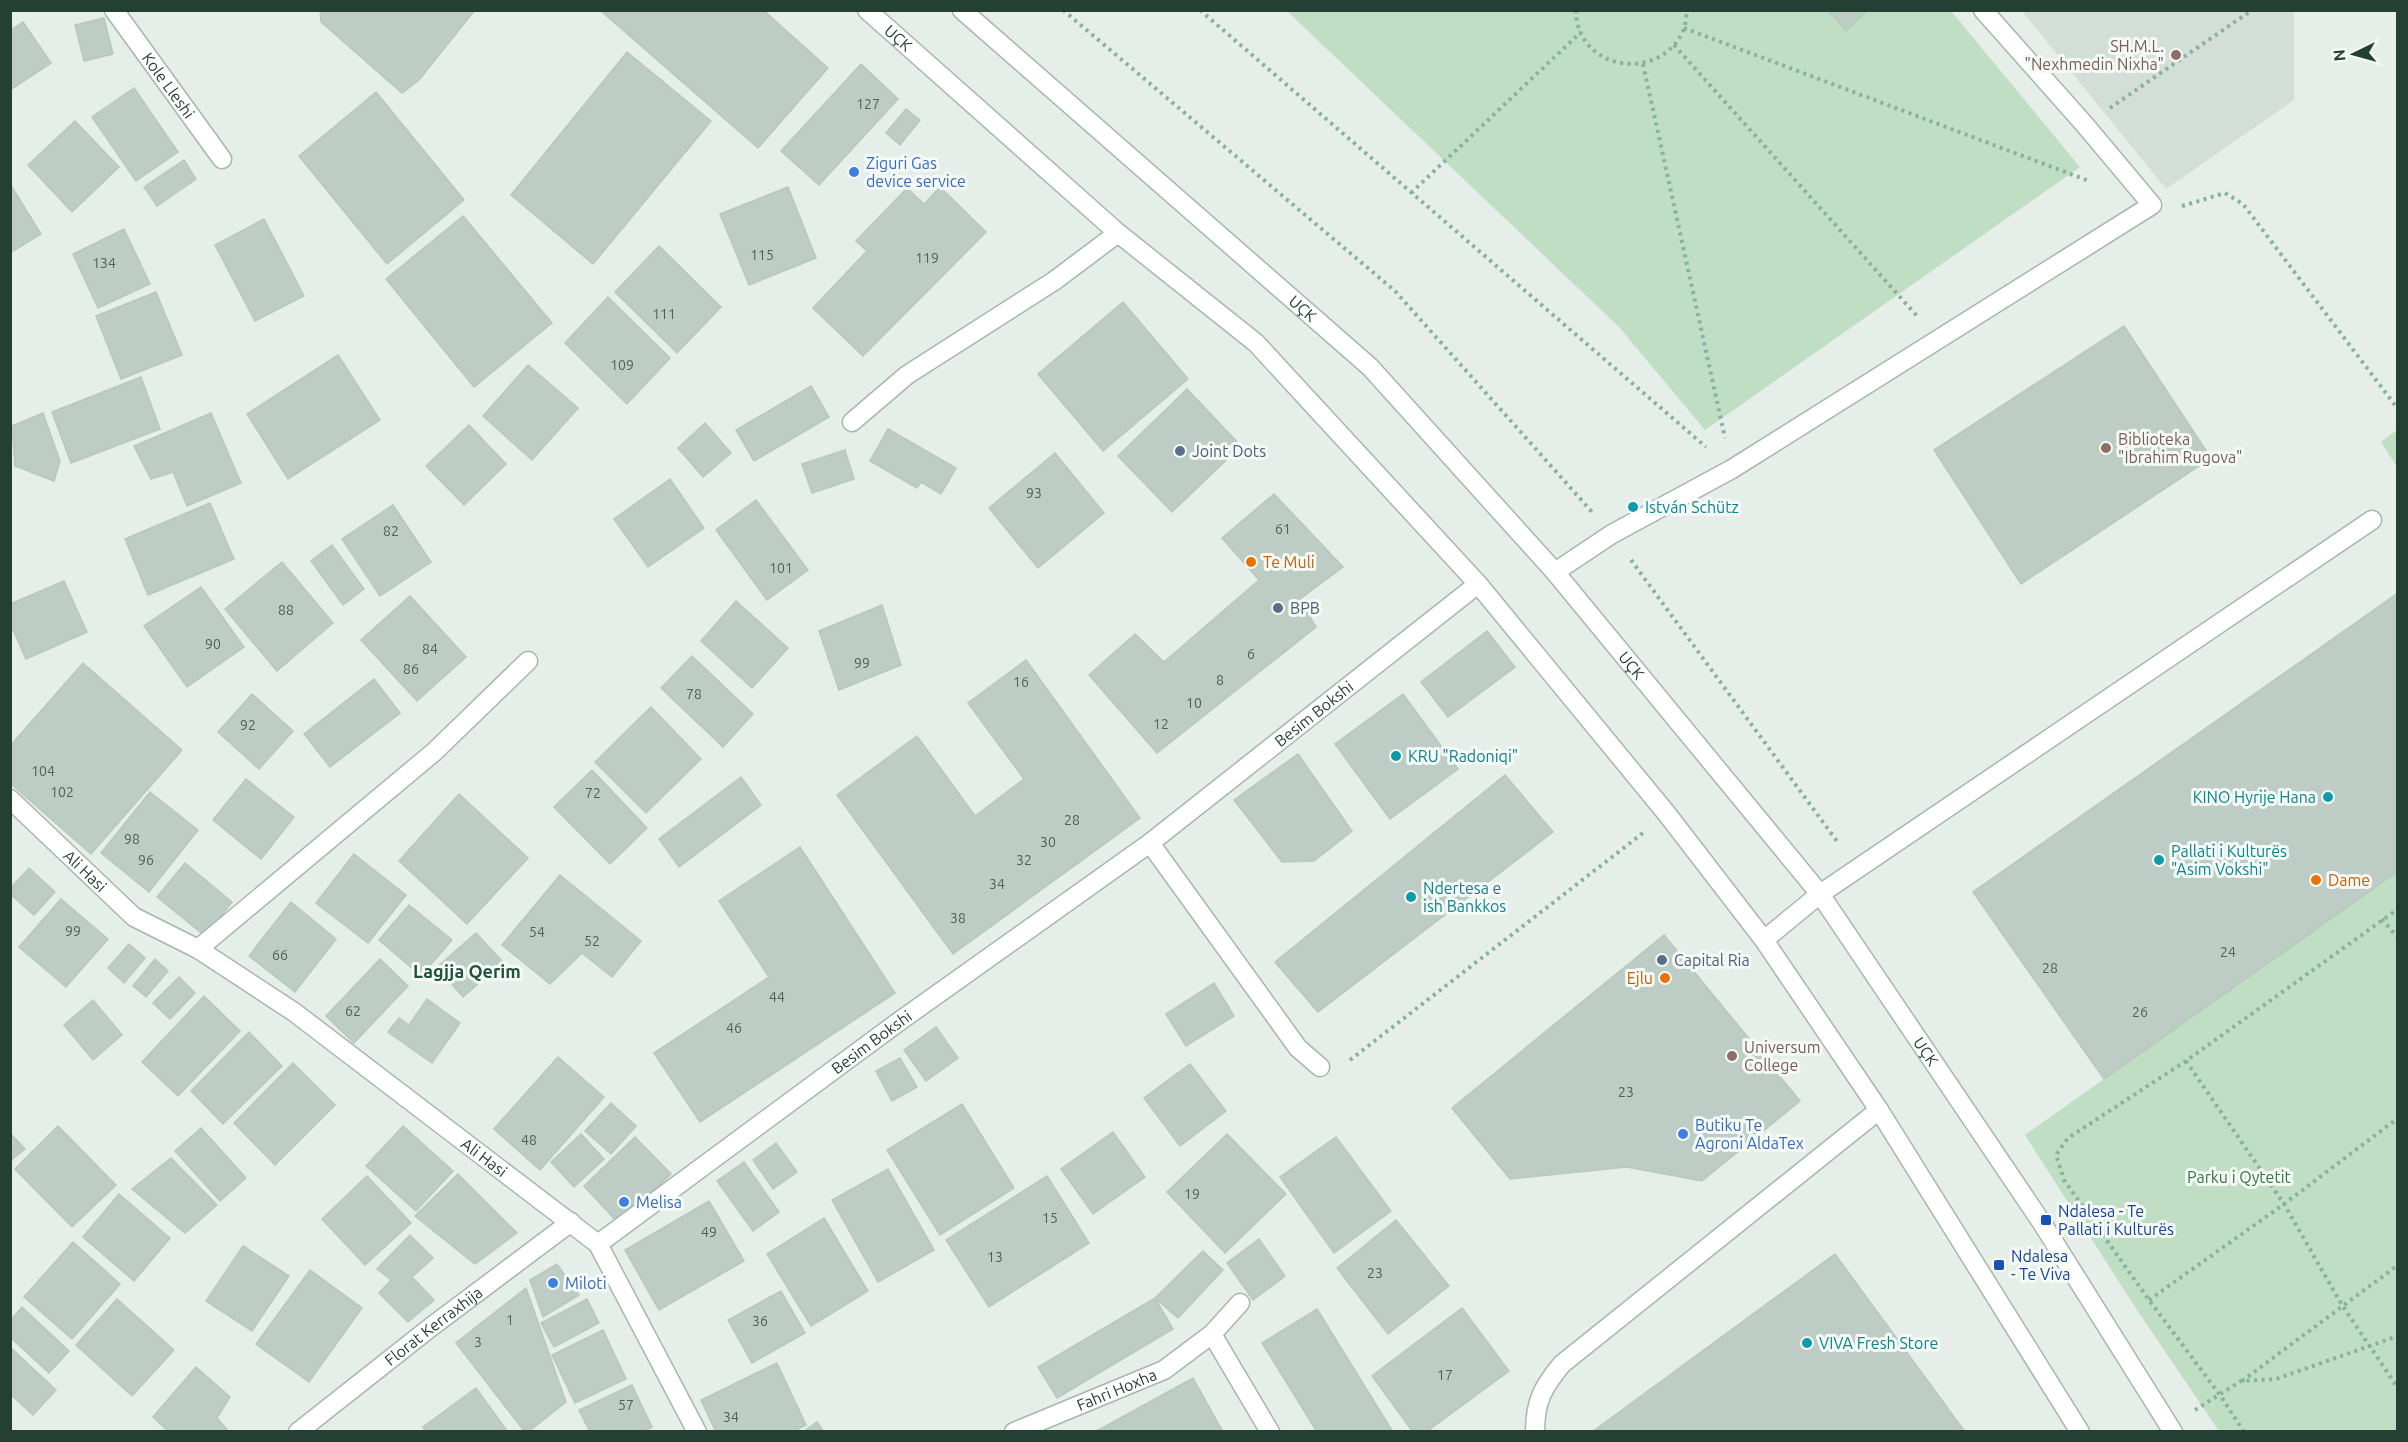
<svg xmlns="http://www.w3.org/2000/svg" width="2408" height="1442" font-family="Ubuntu,sans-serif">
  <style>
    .built { fill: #d3ded8 }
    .green { fill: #bfdec3 }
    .building { fill: #bdccc4; stroke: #b7c8bf; stroke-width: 1.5 }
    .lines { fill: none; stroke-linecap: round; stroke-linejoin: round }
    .minor-casing { stroke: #a7b6af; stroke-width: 21 }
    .path { stroke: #86b19e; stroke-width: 4; stroke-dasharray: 3 4.5; stroke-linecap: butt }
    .minor { stroke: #fff; stroke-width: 18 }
    .education-dot { fill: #8d6e63; stroke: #f6faf7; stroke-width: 2 }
    .shop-dot { fill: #3f7fe0; stroke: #f6faf7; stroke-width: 2 }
    .service-dot { fill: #5c6f8a; stroke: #f6faf7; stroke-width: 2 }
    .culture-dot { fill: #0f9aa8; stroke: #f6faf7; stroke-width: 2 }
    .food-dot { fill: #e8710a; stroke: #f6faf7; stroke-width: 2 }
    .transit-dot { fill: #1a4fb4; stroke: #f6faf7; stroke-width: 2 }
    .labels { text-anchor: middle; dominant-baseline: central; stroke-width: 6; stroke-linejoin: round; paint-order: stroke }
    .number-label { font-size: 14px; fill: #4a6359 }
    .street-label { font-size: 16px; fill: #244035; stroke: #f6faf7 }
    .education-label { font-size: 16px; fill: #785e54; stroke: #f6faf7; text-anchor: start }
    .shop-label { font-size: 16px; fill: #366cbe; stroke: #f6faf7; text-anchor: start }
    .service-label { font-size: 16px; fill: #4e5e75; stroke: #f6faf7; text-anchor: start }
    .culture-label { font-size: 16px; fill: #0d838f; stroke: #f6faf7; text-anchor: start }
    .food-label { font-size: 16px; fill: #c56008; stroke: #f6faf7; text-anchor: start }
    .park-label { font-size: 16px; fill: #2f7641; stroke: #f6faf7 }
    .transit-label { font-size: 16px; fill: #164399; stroke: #f6faf7; text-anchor: start }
    .neighbourhood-label { font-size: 18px; font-weight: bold; fill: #20523f; stroke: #f6faf7 }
  </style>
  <rect width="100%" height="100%" fill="#e5eee9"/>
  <path class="built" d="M 2022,11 L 2294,11 L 2294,100 L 2166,189 Z"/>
  <path class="green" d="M 1287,11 L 1951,11 L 2080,167 L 1705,430 L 1619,327 Z
    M 2397,430 L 2397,467 L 2381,442 Z
    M 2397,871 L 2397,1431 L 2219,1431 L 2137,1310 L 2025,1135 Z"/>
  <path class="building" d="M 320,10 L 475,10 L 419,80 L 402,93 L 321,22 Z
    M 600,10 L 763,10 L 828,68 L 758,148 Z
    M 1828,10 L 1868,10 L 1846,31 Z
    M 104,18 L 113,54 L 84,61 L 75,25 Z
    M 23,22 L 51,63 L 10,90 L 10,31 Z
    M 627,52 L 711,121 L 593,264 L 511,195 Z
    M 861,64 L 898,99 L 819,185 L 781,151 Z
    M 134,88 L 178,152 L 136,181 L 92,117 Z
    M 376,92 L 464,200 L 387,264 L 299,156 Z
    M 906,109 L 920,120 L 900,145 L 886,133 Z
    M 75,121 L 119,167 L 72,212 L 28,165 Z
    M 184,160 L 196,179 L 157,206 L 144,187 Z
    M 10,184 L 41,234 L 10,253 Z
    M 788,187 L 816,258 L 749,285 L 720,214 Z
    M 940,187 L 986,232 L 863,356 L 813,308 L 867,251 L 856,241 L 907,188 L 924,204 Z
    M 463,216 L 552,323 L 474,387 L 386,279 Z
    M 264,219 L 304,296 L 255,321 L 215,245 Z
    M 124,229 L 150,284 L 98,308 L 73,254 Z
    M 659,246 L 721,307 L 677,353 L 615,292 Z
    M 156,292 L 182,355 L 121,379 L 96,316 Z
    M 608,297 L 670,358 L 627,404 L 565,343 Z
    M 1123,302 L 1188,379 L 1103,451 L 1038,374 Z
    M 2124,326 L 2211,458 L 2021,584 L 1934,450 Z
    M 338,355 L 380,420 L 288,479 L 247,414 Z
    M 528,365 L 578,408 L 532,460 L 483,416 Z
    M 141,377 L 160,429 L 71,463 L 52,412 Z
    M 811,386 L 829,417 L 754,461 L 736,430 Z
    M 1187,389 L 1241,446 L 1172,512 L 1118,456 Z
    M 43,413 L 60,461 L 54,481 L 15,466 L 12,426 Z
    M 211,413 L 241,483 L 187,506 L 173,472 L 151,479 L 134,446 Z
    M 705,423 L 731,453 L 703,477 L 678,448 Z
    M 469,425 L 506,464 L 464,505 L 426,466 Z
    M 888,429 L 956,468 L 941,494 L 921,482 L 917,488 L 870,461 Z
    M 845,450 L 854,479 L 812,493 L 802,464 Z
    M 1055,453 L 1104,513 L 1038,568 L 989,508 Z
    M 670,479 L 704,528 L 648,567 L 614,519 Z
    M 1274,494 L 1343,567 L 1300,599 L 1316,627 L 1157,753 L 1089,675 L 1135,634 L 1164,662 L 1259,580 L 1222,538 Z
    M 756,500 L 808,570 L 767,600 L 716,530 Z
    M 210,503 L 234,559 L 148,595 L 125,539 Z
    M 393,505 L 431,562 L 380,596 L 342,539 Z
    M 332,545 L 364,589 L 343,605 L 311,561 Z
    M 282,562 L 333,623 L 277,671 L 225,609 Z
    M 64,581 L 87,632 L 26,659 L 10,623 L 10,604 Z
    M 201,587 L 244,647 L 187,687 L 144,626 Z
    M 2398,593 L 2398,871 L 2104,1079 L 1973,892 Z
    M 410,596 L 466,657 L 417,701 L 361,640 Z
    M 736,601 L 788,648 L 752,688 L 701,641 Z
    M 882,605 L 901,665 L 839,690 L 819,631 Z
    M 1487,631 L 1515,667 L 1448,717 L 1421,682 Z
    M 692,656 L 753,714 L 723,747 L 661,688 Z
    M 1026,660 L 1140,818 L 953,954 L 837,795 L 917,736 L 975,816 L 1024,779 L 968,703 Z
    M 83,663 L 182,750 L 91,854 L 10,783 L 10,746 Z
    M 374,679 L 400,713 L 330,767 L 304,734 Z
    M 252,694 L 293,731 L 259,769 L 218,732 Z
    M 1403,694 L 1458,769 L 1390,819 L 1335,744 Z
    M 651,707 L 701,759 L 646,813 L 595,762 Z
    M 1298,754 L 1352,831 L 1314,861 L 1282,862 L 1234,800 Z
    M 592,770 L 647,828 L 610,864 L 554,807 Z
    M 1505,775 L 1553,832 L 1318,1012 L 1275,962 Z
    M 741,777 L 761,805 L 679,867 L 659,839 Z
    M 246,779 L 294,817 L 261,859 L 213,820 Z
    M 150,792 L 198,830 L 149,892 L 101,853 Z
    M 459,794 L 528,858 L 467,924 L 399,861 Z
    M 800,847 L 895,993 L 700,1122 L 654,1053 L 769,977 L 719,901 Z
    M 354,854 L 406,895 L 368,943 L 316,903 Z
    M 185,863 L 232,902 L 205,936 L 157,897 Z
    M 29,868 L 55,892 L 34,915 L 10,894 L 10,889 Z
    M 560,875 L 641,941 L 612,977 L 582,953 L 550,984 L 502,945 Z
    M 61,899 L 108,939 L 66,987 L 19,947 Z
    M 291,902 L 336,939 L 295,992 L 249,956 Z
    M 409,905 L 452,940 L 421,976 L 379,940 Z
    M 476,933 L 503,962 L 463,997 L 437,967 Z
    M 1664,935 L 1800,1101 L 1702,1181 L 1627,1167 L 1510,1179 L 1452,1108 Z
    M 129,944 L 145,958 L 124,983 L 108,968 Z
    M 155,959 L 168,971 L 146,997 L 133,986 Z
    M 380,959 L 408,986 L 354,1043 L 326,1016 Z
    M 179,977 L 195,993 L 170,1019 L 153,1003 Z
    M 1214,983 L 1234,1016 L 1186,1046 L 1166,1014 Z
    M 204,996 L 240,1031 L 178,1096 L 142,1062 Z
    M 427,999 L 460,1023 L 432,1063 L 388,1032 L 399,1018 L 409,1025 Z
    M 93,1000 L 122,1035 L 93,1060 L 64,1025 Z
    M 936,1027 L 958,1058 L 926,1081 L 904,1050 Z
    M 249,1032 L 282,1066 L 223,1124 L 191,1091 Z
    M 558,1057 L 604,1097 L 540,1170 L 494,1129 Z
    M 900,1058 L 917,1087 L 892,1101 L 876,1071 Z
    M 293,1063 L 335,1105 L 275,1165 L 234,1123 Z
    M 1190,1064 L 1226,1111 L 1180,1146 L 1144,1098 Z
    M 611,1103 L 636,1126 L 611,1154 L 585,1131 Z
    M 962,1104 L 1014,1188 L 940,1235 L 887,1150 Z
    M 58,1126 L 116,1185 L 72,1227 L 15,1169 Z
    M 403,1126 L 453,1171 L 416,1211 L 366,1166 Z
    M 201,1128 L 246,1178 L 220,1201 L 175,1151 Z
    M 1113,1132 L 1145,1177 L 1093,1214 L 1061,1169 Z
    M 10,1133 L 25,1149 L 10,1161 Z
    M 581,1134 L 604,1159 L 574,1187 L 551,1162 Z
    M 1227,1134 L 1286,1194 L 1225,1253 L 1167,1192 Z
    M 635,1137 L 671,1174 L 619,1224 L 584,1186 Z
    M 1336,1137 L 1391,1211 L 1334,1253 L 1280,1177 Z
    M 776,1143 L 797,1172 L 773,1189 L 753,1160 Z
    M 171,1158 L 217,1205 L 185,1233 L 132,1189 Z
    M 744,1162 L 779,1212 L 753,1231 L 717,1181 Z
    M 888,1169 L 934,1250 L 878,1282 L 832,1200 Z
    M 458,1174 L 517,1233 L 475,1264 L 415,1216 Z
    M 367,1176 L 411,1223 L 365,1265 L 322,1219 Z
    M 1047,1176 L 1089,1243 L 989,1307 L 946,1240 Z
    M 119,1194 L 170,1238 L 134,1281 L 83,1237 Z
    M 709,1201 L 744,1261 L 659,1310 L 625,1250 Z
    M 824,1218 L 868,1291 L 811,1326 L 767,1254 Z
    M 1396,1220 L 1449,1286 L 1388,1334 L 1337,1268 Z
    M 410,1235 L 433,1258 L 412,1277 L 434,1300 L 408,1322 L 379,1293 L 391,1280 L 377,1269 Z
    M 1259,1239 L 1285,1276 L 1253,1300 L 1227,1263 Z
    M 73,1242 L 120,1284 L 72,1339 L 24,1297 Z
    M 243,1246 L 289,1276 L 252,1331 L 206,1301 Z
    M 1203,1251 L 1223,1270 L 1178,1318 L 1155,1298 Z
    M 1835,1254 L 1965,1432 L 1592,1432 Z
    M 557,1264 L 579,1295 L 543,1317 L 530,1280 Z
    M 310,1270 L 362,1308 L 309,1382 L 256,1344 Z
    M 526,1288 L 566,1402 L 528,1432 L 525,1432 L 456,1343 Z
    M 781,1291 L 805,1333 L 752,1363 L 728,1320 Z
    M 1155,1298 L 1173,1329 L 1057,1398 L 1038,1367 Z
    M 117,1299 L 174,1350 L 132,1396 L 76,1345 Z
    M 587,1299 L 599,1323 L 554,1347 L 541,1323 Z
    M 22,1307 L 69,1351 L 49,1373 L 10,1337 L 10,1321 Z
    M 1462,1308 L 1509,1371 L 1426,1432 L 1413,1432 L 1372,1376 Z
    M 1317,1309 L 1393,1432 L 1317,1432 L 1262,1343 Z
    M 603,1330 L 626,1379 L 575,1403 L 552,1355 Z
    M 10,1347 L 56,1390 L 33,1415 L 10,1394 Z
    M 777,1363 L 806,1425 L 792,1432 L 716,1432 L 701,1400 Z
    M 196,1367 L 230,1397 L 217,1418 L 229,1432 L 169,1432 L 153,1417 Z
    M 1193,1378 L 1223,1432 L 1095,1432 Z
    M 632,1385 L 652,1427 L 643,1432 L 590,1432 L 579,1410 Z
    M 476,1388 L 508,1432 L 426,1432 L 423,1427 Z
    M 817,1422 L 824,1432 L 803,1432 Z"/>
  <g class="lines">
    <g class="minor-casing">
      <g id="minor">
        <path id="s1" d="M 114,10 L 222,159"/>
        <path id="s2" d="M 867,10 L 1118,233 L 1256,343 L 1478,584 L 1667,814 L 1764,940 L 1879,1110 L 2080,1432"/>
        <path id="s3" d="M 962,10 L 1370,367 L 1555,572 L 1820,894 L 2042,1223 L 2173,1432"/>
        <path d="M 852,422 L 907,375 L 1054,281 L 1118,233"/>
        <path d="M 1555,572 L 1612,534 L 1732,469 L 2152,205 L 2085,125 L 1983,10"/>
        <path id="s4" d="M 10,799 L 134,917 L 198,949 L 294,1012 L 598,1244 L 697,1432"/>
        <path d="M 1150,843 L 1298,1048 L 1320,1067"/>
        <path d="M 1764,940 L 1820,894 L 2372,520"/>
        <path d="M 198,949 L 434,752 L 528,661"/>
        <path id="s5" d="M 598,1244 L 897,1023 L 1150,843 L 1478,584"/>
        <path d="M 1212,1334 L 1270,1432"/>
        <path id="s6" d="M 298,1432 L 431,1327 L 571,1222"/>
        <path id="s7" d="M 1014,1432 L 1164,1370 L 1212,1334 L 1240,1303"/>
        <path d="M 1535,1432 C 1535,1401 1543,1387 1562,1364 L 1879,1110"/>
      </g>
    </g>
    <path class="path" d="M 1063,10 L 1395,291 L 1592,512
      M 1200,10 L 1706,447
      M 1576,10 C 1576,71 1661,84 1684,29 C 1686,23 1686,16 1687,10
      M 1684,28 L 2089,181
      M 1674,45 L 1918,317
      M 1643,64 L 1725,438
      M 2110,108 L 2252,10
      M 1411,193 L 1581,32
      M 2182,206 L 2225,193 L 2243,204 L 2398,409
      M 1631,560 L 1839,844
      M 2382,919 L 2398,938
      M 1350,1060 L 1643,833
      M 2186,1061 L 2284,1204 L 2342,1305 L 2398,1388
      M 2149,1300 L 2284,1204 L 2398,1118
      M 2242,1381 L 2398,1265
      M 2195,1410 L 2241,1381 L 2276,1379 L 2398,1336
      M 2244,1432 L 2220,1395 L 2149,1300 L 2064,1180 L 2056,1155 L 2068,1138 L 2186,1061 L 2398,909"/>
    <use href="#minor" class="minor"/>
  </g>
  <g class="education-dot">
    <circle cx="2176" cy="55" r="6"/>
    <circle cx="2106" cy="448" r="6"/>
    <circle cx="1732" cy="1056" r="6"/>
  </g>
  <g class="shop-dot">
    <circle cx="854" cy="172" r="6"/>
    <circle cx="1683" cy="1134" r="6"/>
    <circle cx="624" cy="1202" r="6"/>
    <circle cx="553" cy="1283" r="6"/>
  </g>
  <g class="service-dot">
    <circle cx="1180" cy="451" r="6"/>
    <circle cx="1278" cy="608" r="6"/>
    <circle cx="1662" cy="960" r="6"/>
  </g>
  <g class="culture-dot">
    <circle cx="1633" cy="507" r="6"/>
    <circle cx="1396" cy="756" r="6"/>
    <circle cx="2328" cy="797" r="6"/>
    <circle cx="2159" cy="860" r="6"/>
    <circle cx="1411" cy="897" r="6"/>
    <circle cx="1807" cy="1343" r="6"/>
  </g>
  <g class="food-dot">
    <circle cx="1251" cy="562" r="6"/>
    <circle cx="2316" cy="880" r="6"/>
    <circle cx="1665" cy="978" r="6"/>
  </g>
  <g class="transit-dot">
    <rect x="2040" y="1214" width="12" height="12" rx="3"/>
    <rect x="1993" y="1259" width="12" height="12" rx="3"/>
  </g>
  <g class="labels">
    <g class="number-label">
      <text x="868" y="104">127</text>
      <text x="762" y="255">115</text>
      <text x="927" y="258">119</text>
      <text x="104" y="263">134</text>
      <text x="664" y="314">111</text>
      <text x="622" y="365">109</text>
      <text x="1034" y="493">93</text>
      <text x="1283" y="529">61</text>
      <text x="391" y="531">82</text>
      <text x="781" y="568">101</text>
      <text x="286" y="610">88</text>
      <text x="213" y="644">90</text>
      <text x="430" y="649">84</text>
      <text x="1251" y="654">6</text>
      <text x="862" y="663">99</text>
      <text x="411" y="669">86</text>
      <text x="1220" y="680">8</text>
      <text x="1021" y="682">16</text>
      <text x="694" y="694">78</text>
      <text x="1194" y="703">10</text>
      <text x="1161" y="724">12</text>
      <text x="248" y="725">92</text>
      <text x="43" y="771">104</text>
      <text x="62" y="792">102</text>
      <text x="593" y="793">72</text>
      <text x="1072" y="820">28</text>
      <text x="132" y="839">98</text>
      <text x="1048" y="842">30</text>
      <text x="146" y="860">96</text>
      <text x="1024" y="860">32</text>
      <text x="997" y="884">34</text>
      <text x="958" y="918">38</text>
      <text x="73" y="931">99</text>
      <text x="537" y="932">54</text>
      <text x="592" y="941">52</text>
      <text x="2228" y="952">24</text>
      <text x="280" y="955">66</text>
      <text x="2050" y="968">28</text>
      <text x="777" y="997">44</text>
      <text x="353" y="1011">62</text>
      <text x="2140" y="1012">26</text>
      <text x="734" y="1028">46</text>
      <text x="1626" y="1092">23</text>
      <text x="529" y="1140">48</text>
      <text x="1192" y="1194">19</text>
      <text x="1050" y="1218">15</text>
      <text x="709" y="1232">49</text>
      <text x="995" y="1257">13</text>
      <text x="1375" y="1273">23</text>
      <text x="510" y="1320">1</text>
      <text x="760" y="1321">36</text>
      <text x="478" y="1342">3</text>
      <text x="1445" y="1375">17</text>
      <text x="626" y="1405">57</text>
      <text x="731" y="1417">34</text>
    </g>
    <g class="street-label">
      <text stroke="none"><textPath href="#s2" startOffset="42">UÇK</textPath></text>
      <text stroke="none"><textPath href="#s1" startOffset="93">Kole Lleshi</textPath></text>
      <text stroke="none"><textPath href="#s3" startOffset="453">UÇK</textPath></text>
      <text stroke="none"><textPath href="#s3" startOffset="939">UÇK</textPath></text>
      <text stroke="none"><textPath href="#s5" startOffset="891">Besim Bokshi</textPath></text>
      <text stroke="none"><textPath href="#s4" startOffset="104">Ali Hasi</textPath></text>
      <text stroke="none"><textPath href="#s5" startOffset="340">Besim Bokshi</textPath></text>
      <text stroke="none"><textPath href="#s3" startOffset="1425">UÇK</textPath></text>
      <text stroke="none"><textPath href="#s4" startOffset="597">Ali Hasi</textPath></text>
      <text stroke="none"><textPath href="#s6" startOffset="172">Florat Kerraxhija</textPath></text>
      <text stroke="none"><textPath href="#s7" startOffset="111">Fahri Hoxha</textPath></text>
    </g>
    <g class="education-label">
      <text x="2164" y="46" text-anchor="end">SH.M.L.<tspan x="2164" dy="18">"Nexhmedin Nixha"</tspan></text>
      <text x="2118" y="439">Biblioteka<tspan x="2118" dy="18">"Ibrahim Rugova"</tspan></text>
      <text x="1744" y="1047">Universum<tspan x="1744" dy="18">College</tspan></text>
    </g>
    <g class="shop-label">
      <text x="866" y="163">Ziguri Gas<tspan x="866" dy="18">device service</tspan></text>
      <text x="1695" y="1125">Butiku Te<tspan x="1695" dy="18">Agroni AldaTex</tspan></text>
      <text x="636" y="1202">Melisa</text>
      <text x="565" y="1283">Miloti</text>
    </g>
    <g class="service-label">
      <text x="1192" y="451">Joint Dots</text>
      <text x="1290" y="608">BPB</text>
      <text x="1674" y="960">Capital Ria</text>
    </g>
    <g class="culture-label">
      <text x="1645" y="507">István Schütz</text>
      <text x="1408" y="756">KRU "Radoniqi"</text>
      <text x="2316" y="797" text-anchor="end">KINO Hyrije Hana</text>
      <text x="2171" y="851">Pallati i Kulturës<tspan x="2171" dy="18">"Asim Vokshi"</tspan></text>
      <text x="1423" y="888">Ndertesa e<tspan x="1423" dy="18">ish Bankkos</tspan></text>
      <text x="1819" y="1343">VIVA Fresh Store</text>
    </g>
    <g class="food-label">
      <text x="1263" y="562">Te Muli</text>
      <text x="2328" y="880">Dame</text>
      <text x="1653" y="978" text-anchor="end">Ejlu</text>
    </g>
    <g class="park-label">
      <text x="2239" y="1177">Parku i Qytetit</text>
    </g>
    <g class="transit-label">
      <text x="2058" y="1211">Ndalesa - Te<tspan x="2058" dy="18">Pallati i Kulturës</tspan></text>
      <text x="2011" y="1256">Ndalesa<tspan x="2011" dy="18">- Te Viva</tspan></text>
    </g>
    <g class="neighbourhood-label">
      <text x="467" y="971">Lagjja Qerim</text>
    </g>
  </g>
  <rect width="2408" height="1442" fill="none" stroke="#244035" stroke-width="24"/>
  <g transform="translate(2354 54) rotate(265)" stroke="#f6faf7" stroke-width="4.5" paint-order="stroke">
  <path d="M0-4.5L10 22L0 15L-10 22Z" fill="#244035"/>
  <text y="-9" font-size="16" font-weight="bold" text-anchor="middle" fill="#244035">N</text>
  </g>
</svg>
